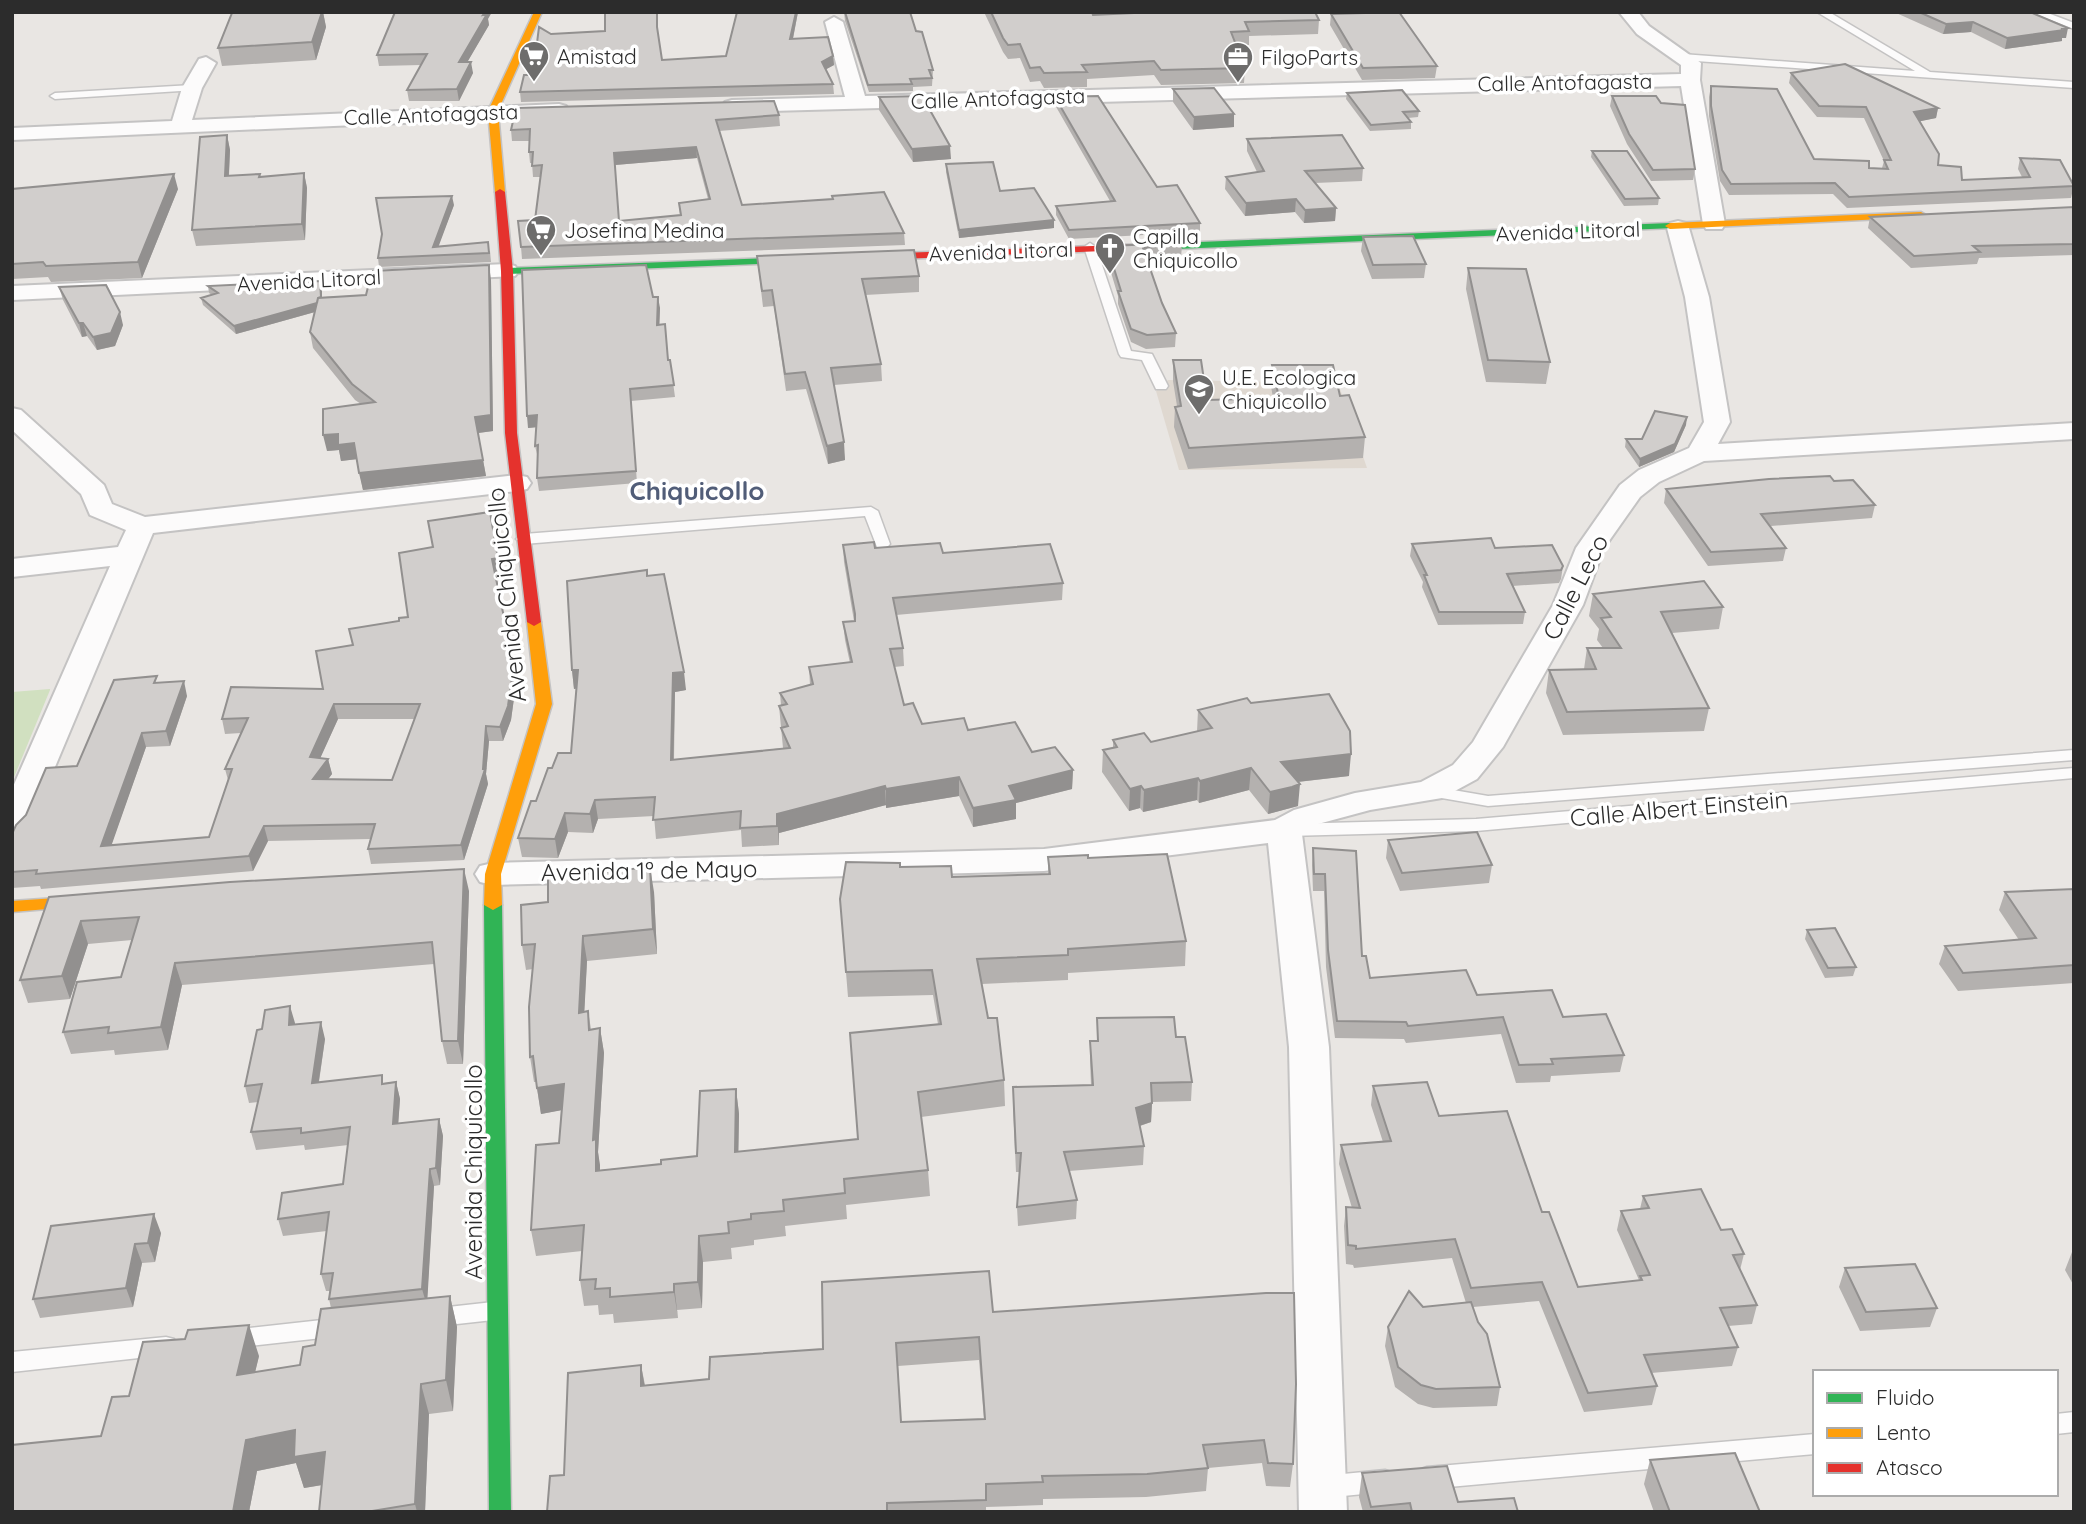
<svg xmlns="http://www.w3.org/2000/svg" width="2086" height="1524" font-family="Quicksand,sans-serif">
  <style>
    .education { fill: #dfd8d0 }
    .green { fill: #d1e0c0 }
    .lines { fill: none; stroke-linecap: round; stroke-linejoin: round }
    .lane-casing { stroke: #c4c3c3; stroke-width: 3 }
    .street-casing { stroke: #c4c3c3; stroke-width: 4 }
    .fast-casing { stroke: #c4c3c3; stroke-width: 3 }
    .slow-casing { stroke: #c4c3c3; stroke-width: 3 }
    .jam-casing { stroke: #c4c3c3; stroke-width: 3 }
    .lane { fill: #fcfbfb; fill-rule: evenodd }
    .street { fill: #fcfbfb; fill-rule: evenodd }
    .fast { fill: #30b455; fill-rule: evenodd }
    .slow { fill: #ff9f0a; fill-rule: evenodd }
    .jam { fill: #e5322d; fill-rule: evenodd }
    .wall { fill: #b4b1af; fill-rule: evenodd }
    .shaded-wall { fill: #92908f }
    .building { fill: #d1cecc; stroke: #92908f; stroke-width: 2; fill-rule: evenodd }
    .labels { text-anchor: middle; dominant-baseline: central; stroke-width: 7; stroke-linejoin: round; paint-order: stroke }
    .far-poi-label { font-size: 21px; fill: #2c2c2c; stroke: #fff; text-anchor: start }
    .far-street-label { font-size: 21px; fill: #2c2c2c; stroke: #fff }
    .street-label { font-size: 24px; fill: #2c2c2c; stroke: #fff }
    .neighbourhood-label { font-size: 26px; font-weight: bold; fill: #515d78; stroke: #fff }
  </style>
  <rect width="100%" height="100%" fill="#e9e6e3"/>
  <path class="education" d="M 1168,380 L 1338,383 L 1367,468 L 1179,470 L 1156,391 Z"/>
  <path class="green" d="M 50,689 L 50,690 L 12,782 L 12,692 Z"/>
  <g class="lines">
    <g class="lane-casing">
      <path id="lane" d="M 1817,12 L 1829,12 L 1930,72 L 2074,82 L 2074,88 L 1682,60 L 1677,57 L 1682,54 L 1915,71 Z
        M 2031,12 L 2045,12 L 2074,23 L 2074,29 Z
        M 192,85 L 197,88 L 196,90 L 55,99 L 50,96 L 55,93 Z
        M 1090,243 L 1096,247 L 1131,351 L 1152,354 L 1168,386 L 1166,389 L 1156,389 L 1142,360 L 1121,357 L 1119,354 L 1084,247 Z
        M 871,507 L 878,511 L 890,544 L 887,547 L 877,547 L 865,516 L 524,544 L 516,539 L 524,534 Z
        M 2074,750 L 2074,760 L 1488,806 L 1430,796 L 1421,791 L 1430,786 L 1488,796 Z
        M 2074,768 L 2074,778 L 1476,831 L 1288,836 L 1279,830 L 1288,824 L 1476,819 Z
        M 493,1302 L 501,1305 L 505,1311 L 501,1317 L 493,1320 L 430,1327 L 422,1325 L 418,1318 L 422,1311 L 430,1309 Z
        M 340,1318 L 348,1320 L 352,1327 L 348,1334 L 340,1336 L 232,1348 L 224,1346 L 220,1339 L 224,1332 L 232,1330 Z
        M 166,1337 L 174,1339 L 178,1346 L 174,1353 L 166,1355 L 12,1372 L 12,1352 Z
        M 2074,1412 L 2074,1432 L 2056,1434 L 2056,1414 Z
        M 1815,1434 L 1815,1454 L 1427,1489 L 1418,1486 L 1414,1478 L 1418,1470 L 1427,1467 Z
        M 1385,1470 L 1394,1473 L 1398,1481 L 1394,1489 L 1385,1492 L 1322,1498 L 1313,1495 L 1309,1487 L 1313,1479 L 1322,1476 Z"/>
    </g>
    <g class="street-casing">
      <path id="street" d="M 1619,12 L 1638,12 L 1649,26 L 1701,63 L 1700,80 L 1725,224 L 1722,229 L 1706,229 L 1703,224 L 1681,86 L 732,112 L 725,110 L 722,106 L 725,102 L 732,100 L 845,97 L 825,22 L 834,17 L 843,22 L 865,96 L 1681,74 L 1681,65 L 1637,34 Z
        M 206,57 L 216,63 L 202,88 L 192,120 L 559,104 L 566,106 L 569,110 L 566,114 L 559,116 L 12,140 L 12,128 L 172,121 L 182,88 L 199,59 Z
        M 1678,221 L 1686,223 L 1689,228 L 1709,297 L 1730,422 L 1718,444 L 2074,423 L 2074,439 L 1704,461 L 1659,482 L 1640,497 L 1604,548 L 1583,605 L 1503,747 L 1477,779 L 1442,798 L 1370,810 L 1318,824 L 1302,834 L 1329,1047 L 1347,1512 L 1299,1512 L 1289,1047 L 1268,843 L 1044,871 L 493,885 L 480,882 L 475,874 L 480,866 L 493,863 L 1044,849 L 1275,820 L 1294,810 L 1355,793 L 1421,782 L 1453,765 L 1473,742 L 1553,605 L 1576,548 L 1620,485 L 1639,470 L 1689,448 L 1704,422 L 1685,297 L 1667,228 L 1670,223 Z
        M 507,264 L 515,266 L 519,271 L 515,276 L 12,300 L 12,286 Z
        M 12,408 L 21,410 L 104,485 L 112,504 L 145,517 L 517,475 L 527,477 L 531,483 L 527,489 L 517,491 L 153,533 L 29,829 L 24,836 L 12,840 L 12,789 L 110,566 L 12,577 L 12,559 L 118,547 L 126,530 L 90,515 L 81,494 L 12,430 Z"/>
    </g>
    <g class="fast-casing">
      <path id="fast" d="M 1670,223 L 1675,226 L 1674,228 L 1176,249 L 1171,246 L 1176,243 Z
        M 900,253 L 904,254 L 904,258 L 507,274 L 501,271 L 507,268 Z
        M 493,900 L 502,905 L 511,1512 L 489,1512 L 484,905 Z"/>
    </g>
    <g class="slow-casing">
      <path id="slow" d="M 534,12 L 542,12 L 498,111 L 505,192 L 500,195 L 495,192 L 488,111 Z
        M 1921,212 L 1926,215 L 1925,217 L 1670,229 L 1665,226 L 1670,223 Z
        M 534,618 L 541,622 L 552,704 L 501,874 L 502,905 L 493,910 L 484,905 L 485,874 L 536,704 L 527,622 Z
        M 100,895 L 106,896 L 109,900 L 106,904 L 12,912 L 12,901 Z"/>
    </g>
    <g class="jam-casing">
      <path id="jam" d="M 500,189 L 505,192 L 513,271 L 517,433 L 541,622 L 534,626 L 527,622 L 505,433 L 501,271 L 495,192 Z
        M 1176,243 L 1181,246 L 1180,248 L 900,259 L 895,256 L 900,253 Z"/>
    </g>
    <use href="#lane" class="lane"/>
    <use href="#street" class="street"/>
    <use href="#fast" class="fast"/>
    <use href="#slow" class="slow"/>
    <use href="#jam" class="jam"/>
  </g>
  <path class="wall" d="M 257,12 L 323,12 L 326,27 L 316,60 L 222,66 L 218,48 Z
    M 605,12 L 658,12 L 658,33 L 662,60 L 726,56 L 798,12 L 793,39 L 833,56 L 834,65 L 826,69 L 833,84 L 834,94 L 521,102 L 520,92 L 533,75 L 551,34 L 605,31 Z
    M 844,12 L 910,12 L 916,31 L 933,70 L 932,86 L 913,87 L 913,91 L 869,92 L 845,21 Z
    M 984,12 L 1092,12 L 1093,15 L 1319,20 L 1318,34 L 1249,36 L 1249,45 L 1236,45 L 1245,68 L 1244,83 L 1161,85 L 1154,75 L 1087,79 L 1087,87 L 1044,88 L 1040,81 L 1030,82 L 1020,58 L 1008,59 L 1003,52 Z
    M 1894,12 L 2030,12 L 2066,38 L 2062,38 L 2062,41 L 2005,49 L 1971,32 L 1943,34 Z
    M 1331,14 L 1437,66 L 1435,78 L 1362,80 L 1330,25 Z
    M 488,19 L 489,25 L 467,62 L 473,73 L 459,101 L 409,101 L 407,90 L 421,65 L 379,66 L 377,55 Z
    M 1791,73 L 1938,108 L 1936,118 L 1920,121 L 1938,165 L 1962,180 L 2022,177 L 2018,169 L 2020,158 L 2074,185 L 2071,198 L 1847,208 L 1833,194 L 1729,195 L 1720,181 L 1709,116 L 1709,97 L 1711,86 L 1814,159 L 1869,168 L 1882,168 L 1884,161 L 1864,118 L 1817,117 L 1789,83 Z
    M 1173,89 L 1234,114 L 1234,127 L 1193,130 L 1173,102 Z
    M 1347,93 L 1419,111 L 1418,117 L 1408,118 L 1411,122 L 1411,129 L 1370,131 L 1346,99 Z
    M 1612,96 L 1695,169 L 1693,180 L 1651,181 L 1627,144 L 1610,106 Z
    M 879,97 L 951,159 L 913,162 L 879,110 Z
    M 1055,97 L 1200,223 L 1200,232 L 1069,239 L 1056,215 L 1056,206 L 1110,201 L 1055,105 Z
    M 779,115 L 780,126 L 719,131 L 742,205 L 832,199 L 832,196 L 904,233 L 905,245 L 522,259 L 521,247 L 535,220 L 541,177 L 533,177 L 532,163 L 530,163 L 529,152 L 529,141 L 512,141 L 511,130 ZM 697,158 L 708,199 L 679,203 L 680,215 L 619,221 L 615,165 Z
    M 227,135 L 230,150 L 229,176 L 260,174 L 260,177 L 304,173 L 307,188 L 305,240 L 196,246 L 192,230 Z
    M 1247,139 L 1363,168 L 1362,181 L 1315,183 L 1336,208 L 1335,221 L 1304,223 L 1295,212 L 1245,216 L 1225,189 L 1226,177 L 1257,172 L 1247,151 Z
    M 1592,151 L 1659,198 L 1658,205 L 1624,206 L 1591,157 Z
    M 946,164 L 1000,191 L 1054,228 L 959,238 L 946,172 Z
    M 12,189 L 178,189 L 142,278 L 51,282 L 48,277 L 12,279 Z
    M 454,205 L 438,246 L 490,251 L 491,262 L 379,267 L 378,258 Z
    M 2074,207 L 2074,255 L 1979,258 L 1977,264 L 1911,268 L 1868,228 L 1870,217 Z
    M 1363,237 L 1426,264 L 1424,278 L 1372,279 L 1361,251 Z
    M 1182,245 L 1181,258 L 1147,260 L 1162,303 L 1176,333 L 1175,347 L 1146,349 L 1131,342 L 1118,304 L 1118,296 L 1107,259 L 1107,246 Z
    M 757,256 L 919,276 L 919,292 L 865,295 L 881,364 L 882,381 L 834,385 L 845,460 L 828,464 L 806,389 L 786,391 L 774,306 L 763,307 Z
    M 1468,268 L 1550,362 L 1546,384 L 1486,382 L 1466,289 Z
    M 491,280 L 493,431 L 478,433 L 486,476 L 363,490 L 357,459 L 341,461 L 339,450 L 327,451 L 361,404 L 355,400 L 313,348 L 310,332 L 315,312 L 236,334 L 203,305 L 201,298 L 212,295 L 209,293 L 208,286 L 320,281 L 322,297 L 366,295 Z
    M 59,287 L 123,325 L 115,346 L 97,350 L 87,336 L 82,337 L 63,300 Z
    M 653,297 L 660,308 L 659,325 L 668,360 L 670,360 L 675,397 L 631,401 L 637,483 L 539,491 L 537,478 L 538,458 L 535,446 L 536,427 L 528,428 Z
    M 1173,360 L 1207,400 L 1273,398 L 1271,386 L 1272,365 L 1340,396 L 1365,437 L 1363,458 L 1188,469 L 1174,427 L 1175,407 L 1177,406 L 1173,381 Z
    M 1686,425 L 1674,452 L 1639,467 L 1625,447 L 1626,439 L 1642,439 Z
    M 1834,481 L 1875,505 L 1872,518 L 1771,526 L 1786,548 L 1783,561 L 1708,566 L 1664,503 L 1666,489 Z
    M 490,512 L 500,571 L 495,572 L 509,646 L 515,691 L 511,720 L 503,741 L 489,741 L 486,774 L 488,784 L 464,860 L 371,864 L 368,849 L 370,839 L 268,841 L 253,871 L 41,889 L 40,886 L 12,888 L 12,834 L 159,683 L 187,696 L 170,746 L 146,747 L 111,845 L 209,837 L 228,780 L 225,769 L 241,733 L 225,734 L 222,719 L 323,689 L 352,645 L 408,617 L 433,547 ZM 338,719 L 415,719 L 392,780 L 328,779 L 332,774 L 328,759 L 320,758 Z
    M 1412,544 L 1495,548 L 1563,566 L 1561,579 L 1559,583 L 1512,586 L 1525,612 L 1523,624 L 1438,625 L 1422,587 L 1423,582 L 1410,556 Z
    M 843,545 L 943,553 L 1063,583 L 1062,600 L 896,615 L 903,648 L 904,666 L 894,667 L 904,705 L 922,724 L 968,730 L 1032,752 L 1073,770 L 1072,789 L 1016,803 L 1016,819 L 973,827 L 959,796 L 886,808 L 886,805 L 779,833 L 779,845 L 742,847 L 741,830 L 656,839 L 654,816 L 598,819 L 593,833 L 568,832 L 558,858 L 522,857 L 518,838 L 552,768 L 571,753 L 576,688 L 574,689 L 572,670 L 647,576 L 686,690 L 675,692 L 674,760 L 783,748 L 779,706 L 781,705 L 780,693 L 810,685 L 809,667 L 850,663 L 845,640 L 843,622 L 854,621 L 844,562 Z
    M 1593,594 L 1723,607 L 1719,629 L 1672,633 L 1709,708 L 1704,731 L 1563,735 L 1546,693 L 1549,670 L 1584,669 L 1587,648 L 1603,648 L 1597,640 L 1599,629 L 1589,616 Z
    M 1251,703 L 1349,776 L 1298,782 L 1298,806 L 1268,814 L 1249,790 L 1199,803 L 1197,800 L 1143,812 L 1140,808 L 1129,811 L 1102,772 L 1103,750 L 1113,748 L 1113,740 L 1151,742 L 1197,732 L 1198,710 Z
    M 1388,840 L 1492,865 L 1489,883 L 1400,891 L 1386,858 Z
    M 1313,848 L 1362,956 L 1370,978 L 1477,995 L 1563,1017 L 1624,1055 L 1620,1072 L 1551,1076 L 1550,1082 L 1516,1083 L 1501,1034 L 1406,1043 L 1404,1039 L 1335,1038 L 1326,967 L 1324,891 L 1313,891 L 1312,865 Z
    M 1048,857 L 1088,858 L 1186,941 L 1185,966 L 1068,973 L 1068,980 L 982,984 L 988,1018 L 1004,1080 L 1005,1106 L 921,1117 L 928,1170 L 930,1196 L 846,1205 L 847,1219 L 785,1226 L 786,1236 L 754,1240 L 754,1245 L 731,1248 L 732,1259 L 703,1262 L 702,1308 L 677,1310 L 678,1318 L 614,1323 L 613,1314 L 599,1315 L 598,1305 L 584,1306 L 580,1280 L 582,1251 L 536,1256 L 531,1230 L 559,1143 L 561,1110 L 541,1114 L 536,1082 L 534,1082 L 530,1057 L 533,969 L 526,970 L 522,945 L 654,892 L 657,954 L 587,961 L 584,1012 L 588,1011 L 591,1029 L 600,1028 L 604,1053 L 598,1152 L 600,1170 L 661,1164 L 697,1156 L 736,1089 L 739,1114 L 738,1152 L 858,1139 L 938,1024 L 933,995 L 848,997 L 840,899 L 900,867 L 952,877 L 1048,874 Z
    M 2074,889 L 2074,983 L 1958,991 L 1939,964 L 1945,946 L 2019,940 L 1999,910 L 2005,892 Z
    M 469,891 L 463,1064 L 447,1064 L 442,1041 L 434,964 L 182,985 L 168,1050 L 115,1055 L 114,1050 L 71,1054 L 63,1032 L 121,977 L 132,940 L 88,944 L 70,999 L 28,1003 L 20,980 L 49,897 Z
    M 1807,930 L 1856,967 L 1853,976 L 1825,978 L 1805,939 Z
    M 1097,1018 L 1176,1037 L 1192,1082 L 1191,1101 L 1152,1102 L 1151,1122 L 1140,1126 L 1144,1146 L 1143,1165 L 1069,1171 L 1077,1200 L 1076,1219 L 1018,1226 L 1017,1207 L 1020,1172 L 1016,1172 L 1013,1106 L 1091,1085 L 1090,1060 L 1090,1041 L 1097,1041 Z
    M 295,1023 L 295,1025 L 325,1039 L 319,1082 L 384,1083 L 396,1082 L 400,1099 L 398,1124 L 439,1119 L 443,1136 L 440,1185 L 434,1186 L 427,1298 L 450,1296 L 457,1327 L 453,1411 L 429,1414 L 425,1512 L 319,1512 L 322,1485 L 304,1488 L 296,1463 L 257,1471 L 249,1512 L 12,1512 L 101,1436 L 129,1396 L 259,1356 L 255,1372 L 300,1365 L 315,1345 L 331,1308 L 329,1299 L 330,1291 L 326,1291 L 321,1274 L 327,1231 L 283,1236 L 278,1219 L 343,1184 L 348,1145 L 305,1150 L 304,1145 L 256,1150 L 251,1132 L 258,1102 L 249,1103 L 245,1086 Z
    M 1373,1086 L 1439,1116 L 1542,1212 L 1578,1287 L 1639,1280 L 1617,1230 L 1621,1211 L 1640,1209 L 1643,1196 L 1721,1230 L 1744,1254 L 1740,1270 L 1757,1305 L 1752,1324 L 1728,1326 L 1738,1347 L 1732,1366 L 1651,1373 L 1657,1386 L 1652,1405 L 1584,1412 L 1539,1301 L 1473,1307 L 1500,1387 L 1497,1406 L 1433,1408 L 1418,1404 L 1395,1387 L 1385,1346 L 1388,1327 L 1423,1307 L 1466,1303 L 1452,1258 L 1354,1268 L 1353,1265 L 1346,1264 L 1344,1226 L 1346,1207 L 1352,1208 L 1339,1164 L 1341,1145 L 1383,1142 L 1371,1105 Z
    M 51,1226 L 161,1233 L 155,1262 L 142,1263 L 133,1307 L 40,1318 L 33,1299 Z
    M 2072,1252 L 2074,1252 L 2074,1286 L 2065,1270 Z
    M 1845,1268 L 1937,1308 L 1930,1327 L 1860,1331 L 1839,1287 Z
    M 1266,1293 L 1293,1464 L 1290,1487 L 1266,1486 L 1262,1463 L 1208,1468 L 1206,1491 L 1146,1497 L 1043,1499 L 1043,1505 L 986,1507 L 986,1512 L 547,1512 L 641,1365 L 645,1385 L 709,1379 L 823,1349 L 993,1312 ZM 979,1360 L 984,1419 L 901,1422 L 898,1366 Z
    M 1650,1460 L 1760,1512 L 1654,1512 L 1644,1484 Z
    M 1362,1473 L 1458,1502 L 1518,1512 L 1363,1512 L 1359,1497 Z"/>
  <path class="shaded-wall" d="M 322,12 L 323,12 L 326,27 L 316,60 L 312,42 Z
    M 485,12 L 492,12 L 488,19 L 489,25 L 461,73 L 459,62 Z
    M 796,12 L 798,12 L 791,48 L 790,39 Z
    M 1973,22 L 1971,32 L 1943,34 L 1946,24 Z
    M 2068,28 L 2066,38 L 2062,38 L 2062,41 L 2005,49 L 2007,38 Z
    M 833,56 L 834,65 L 823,71 L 822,62 Z
    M 471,62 L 473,73 L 459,101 L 457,89 Z
    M 1938,108 L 1936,118 L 1912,123 L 1914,112 Z
    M 1234,114 L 1234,127 L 1193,130 L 1194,117 Z
    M 227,135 L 230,150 L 228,191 L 225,176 Z
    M 950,146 L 951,159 L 913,162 L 912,149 Z
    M 696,147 L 697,158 L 615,165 L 620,233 L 614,153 Z
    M 304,173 L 307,188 L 305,240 L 302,224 Z
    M 174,174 L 178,189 L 142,278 L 138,262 Z
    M 452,196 L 454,205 L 435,256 L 433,247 Z
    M 1296,199 L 1295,212 L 1245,216 L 1246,203 Z
    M 1336,208 L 1335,221 L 1304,223 L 1305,210 Z
    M 1054,220 L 1054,228 L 959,238 L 959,230 Z
    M 489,265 L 491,280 L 493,431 L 478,433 L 475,417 Z
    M 320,281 L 322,288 L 322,310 L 236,334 L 234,326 Z
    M 658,297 L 660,308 L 659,336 L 657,325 Z
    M 120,312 L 123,325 L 115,346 L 97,350 L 93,337 Z
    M 79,323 L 83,323 L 87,336 L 82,337 Z
    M 537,415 L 539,427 L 528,428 L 527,416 Z
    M 1687,417 L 1686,425 L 1674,452 L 1639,467 L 1640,459 Z
    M 338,434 L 354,443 L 358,459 L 341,461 L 339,450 L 327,451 L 323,435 Z
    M 844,442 L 845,460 L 828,464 L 827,446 Z
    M 483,460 L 486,476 L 363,490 L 359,473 Z
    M 498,558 L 500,571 L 494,572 L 492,559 Z
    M 507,632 L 515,691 L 511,720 L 503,741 L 500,727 Z
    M 572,670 L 578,670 L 580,688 L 574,689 Z
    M 684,672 L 686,690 L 675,692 L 673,779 L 671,760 L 673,673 Z
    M 184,681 L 187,696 L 170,746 L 166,731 Z
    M 334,704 L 338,719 L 314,772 L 310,757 Z
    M 486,726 L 489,741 L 486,774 L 488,784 L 464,860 L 461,845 L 483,769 Z
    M 142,733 L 146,747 L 106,861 L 101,846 Z
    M 1351,754 L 1349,776 L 1279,784 L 1281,762 Z
    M 328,759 L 332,774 L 317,794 L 313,779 Z
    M 1251,768 L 1249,790 L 1199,803 L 1200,781 Z
    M 1073,770 L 1072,789 L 1016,803 L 1016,819 L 973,827 L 973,808 L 1009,786 Z
    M 959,777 L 959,796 L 886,808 L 886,789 Z
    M 1198,778 L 1197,800 L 1143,812 L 1144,790 Z
    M 1300,784 L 1298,806 L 1268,814 L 1270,792 Z
    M 885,786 L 886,805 L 779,833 L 779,845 L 777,814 Z
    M 1141,786 L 1140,808 L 1129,811 L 1130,789 Z
    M 595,800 L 598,819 L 593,833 L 590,814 Z
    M 565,813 L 568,832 L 558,858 L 555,839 Z
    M 264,826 L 268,841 L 253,871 L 249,856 Z
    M 650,867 L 654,892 L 657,954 L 653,929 Z
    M 464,869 L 469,891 L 463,1064 L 458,1041 Z
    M 81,921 L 88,944 L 70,999 L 62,976 Z
    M 583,936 L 587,961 L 583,1038 L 579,1013 Z
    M 175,963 L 182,985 L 168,1050 L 161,1027 Z
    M 290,1006 L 295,1023 L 294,1042 L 289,1025 Z
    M 321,1022 L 325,1039 L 316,1100 L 312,1083 Z
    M 600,1028 L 604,1053 L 598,1152 L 600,1165 L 600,1196 L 596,1171 L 593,1140 Z
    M 396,1082 L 400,1099 L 397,1141 L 393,1124 Z
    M 564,1084 L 568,1109 L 541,1114 L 537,1088 Z
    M 736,1089 L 739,1114 L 738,1178 L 735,1152 Z
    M 1152,1103 L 1151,1122 L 1136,1127 L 1136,1108 Z
    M 439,1119 L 443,1136 L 440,1185 L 436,1168 Z
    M 430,1169 L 434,1186 L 427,1306 L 422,1289 Z
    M 154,1214 L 161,1233 L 155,1262 L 148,1243 Z
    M 699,1236 L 703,1262 L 702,1308 L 698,1282 Z
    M 135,1244 L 142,1263 L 133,1307 L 126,1288 Z
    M 674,1284 L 677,1310 L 678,1318 L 674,1292 Z
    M 450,1296 L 457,1327 L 453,1411 L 446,1380 Z
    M 249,1325 L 259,1356 L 247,1406 L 237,1375 Z
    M 641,1365 L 645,1388 L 641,1386 Z
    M 421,1384 L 429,1414 L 425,1512 L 417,1512 L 415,1504 Z
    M 295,1430 L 325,1452 L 334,1483 L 304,1488 L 296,1463 L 257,1471 L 249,1512 L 233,1512 L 246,1440 Z"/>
  <path class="building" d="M 257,12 L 322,12 L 312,42 L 218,48 L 232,13 Z
    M 395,12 L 485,12 L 483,15 L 487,14 L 459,62 L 471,62 L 457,89 L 407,90 L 427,54 L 377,55 Z
    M 605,12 L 657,12 L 657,27 L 662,60 L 726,56 L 737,12 L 796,12 L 790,39 L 828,37 L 833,56 L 822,62 L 833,84 L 520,92 L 524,75 L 533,75 L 539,27 L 551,34 L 605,31 Z
    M 845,12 L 910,12 L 916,31 L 922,32 L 933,70 L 929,70 L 932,78 L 910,79 L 912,84 L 868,85 Z
    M 991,12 L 1092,12 L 1093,15 L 1155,12 L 1315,12 L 1319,20 L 1245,22 L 1249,31 L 1231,32 L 1245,68 L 1161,70 L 1154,61 L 1082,65 L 1087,72 L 1044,73 L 1040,67 L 1030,68 L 1020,44 L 1008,45 L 1003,38 Z
    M 1399,12 L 1437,66 L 1363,68 L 1331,14 Z
    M 1919,12 L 2030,12 L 2068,28 L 2061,29 L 2064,30 L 2007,38 L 1973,22 L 1946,24 Z
    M 1845,64 L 1938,108 L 1914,112 L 1939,154 L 1938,165 L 1961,167 L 1962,180 L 2030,177 L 2020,158 L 2060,160 L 2074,186 L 1849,197 L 1835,183 L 1731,184 L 1722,170 L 1711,106 L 1711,86 L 1777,89 L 1814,159 L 1869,161 L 1869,168 L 1888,169 L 1884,160 L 1891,160 L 1866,107 L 1819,106 L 1791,73 Z
    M 1214,88 L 1234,114 L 1194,117 L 1173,89 Z
    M 1402,90 L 1419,111 L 1403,112 L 1411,122 L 1371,125 L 1347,93 Z
    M 922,96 L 950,146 L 912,149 L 879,97 Z
    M 1098,96 L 1157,187 L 1177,185 L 1200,223 L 1069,230 L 1056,206 L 1115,201 L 1055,97 Z
    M 1612,96 L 1656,96 L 1661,103 L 1685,105 L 1695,169 L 1653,170 L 1629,134 Z
    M 774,101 L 779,115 L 716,120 L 742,205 L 833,199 L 832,196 L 884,192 L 904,233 L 521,247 L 518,221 L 535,220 L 542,165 L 532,166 L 533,152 L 529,152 L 530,129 L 511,130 L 516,108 ZM 696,147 L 710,199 L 679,203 L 681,215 L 619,221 L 614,153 Z
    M 227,135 L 225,176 L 260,174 L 259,177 L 304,173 L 302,224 L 192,230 L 200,137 Z
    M 1342,135 L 1363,168 L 1305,171 L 1336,208 L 1305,210 L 1296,199 L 1246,203 L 1226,177 L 1264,171 L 1247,139 Z
    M 1592,151 L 1627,151 L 1659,198 L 1625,199 Z
    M 993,162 L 1000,191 L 1034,188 L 1054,220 L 959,230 L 946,164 Z
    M 174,174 L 138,262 L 46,266 L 43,262 L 12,264 L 12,189 Z
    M 452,196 L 433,247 L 488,242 L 489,253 L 378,258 L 382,234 L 376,198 Z
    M 2074,207 L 2074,244 L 1973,246 L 1980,252 L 1914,256 L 1870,217 Z
    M 1413,236 L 1426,264 L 1373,265 L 1363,237 Z
    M 1181,243 L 1182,245 L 1143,248 L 1162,303 L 1176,333 L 1147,335 L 1131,329 L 1118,291 L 1121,291 L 1107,246 Z
    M 914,250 L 919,276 L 862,279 L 881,364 L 831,368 L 844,442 L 827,446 L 805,372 L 785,374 L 772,290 L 762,291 L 757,256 Z
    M 489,265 L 491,415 L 475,417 L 483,460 L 359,473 L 354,443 L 338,445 L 338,434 L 323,435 L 323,409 L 375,402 L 352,384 L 310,332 L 318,298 L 366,295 L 368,287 L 371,287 L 373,271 Z
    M 646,265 L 653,297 L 658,297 L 657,325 L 665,324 L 668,360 L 670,360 L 674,385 L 630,389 L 636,471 L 537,478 L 538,445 L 535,446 L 537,415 L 527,416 L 522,270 Z
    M 1468,268 L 1526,269 L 1550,362 L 1488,360 Z
    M 320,281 L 321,297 L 318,298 L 317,303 L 234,326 L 201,298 L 218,293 L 208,286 Z
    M 106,285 L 120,312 L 111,333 L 93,337 L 83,323 L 79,323 L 59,287 Z
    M 1173,360 L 1201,360 L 1207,400 L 1279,398 L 1272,365 L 1333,365 L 1340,396 L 1349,395 L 1365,437 L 1189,448 L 1175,407 L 1181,406 Z
    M 1655,411 L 1687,417 L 1675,444 L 1640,459 L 1626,439 L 1642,439 Z
    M 1830,476 L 1834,481 L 1853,480 L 1875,505 L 1761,514 L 1786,548 L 1711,552 L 1666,489 L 1769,479 Z
    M 490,512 L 498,558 L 492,559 L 507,632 L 512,677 L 508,706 L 500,727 L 486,726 L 483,769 L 485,769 L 461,845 L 368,849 L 375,824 L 264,826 L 249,856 L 36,874 L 37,870 L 12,872 L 12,834 L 16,825 L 26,815 L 46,768 L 77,766 L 114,680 L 157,676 L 154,683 L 184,681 L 166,731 L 142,733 L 101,846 L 209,837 L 232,769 L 225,769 L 248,718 L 222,719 L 231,687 L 323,689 L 316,651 L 353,645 L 349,629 L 399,621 L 399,618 L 408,617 L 399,553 L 433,547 L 428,521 ZM 334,704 L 420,704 L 392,780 L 313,779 L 328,759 L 310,757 Z
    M 1491,538 L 1495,548 L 1552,545 L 1563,566 L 1561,570 L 1507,574 L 1525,612 L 1439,612 L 1424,575 L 1427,575 L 1412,544 Z
    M 874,542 L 875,548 L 940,543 L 943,553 L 1050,544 L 1063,583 L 893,598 L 903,648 L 890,649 L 904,705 L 913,703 L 922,724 L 964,718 L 968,730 L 1015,722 L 1032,752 L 1055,747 L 1073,770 L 1009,786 L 1016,800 L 973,808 L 959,777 L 886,789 L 885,786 L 777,814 L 777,826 L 740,828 L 741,811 L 653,820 L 655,797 L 595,800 L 590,814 L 565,813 L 555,839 L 518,838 L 531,801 L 536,801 L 548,768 L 552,768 L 558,753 L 571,753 L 578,670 L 572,670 L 567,581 L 647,570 L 647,576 L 664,574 L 684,672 L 673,673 L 671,760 L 790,748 L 781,728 L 788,726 L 779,706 L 787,704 L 780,693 L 813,684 L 809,667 L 852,662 L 843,622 L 855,621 L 855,614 L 843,545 Z
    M 1704,581 L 1723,607 L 1661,612 L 1709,708 L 1567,712 L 1549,670 L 1596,669 L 1587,648 L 1621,648 L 1601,618 L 1611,617 L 1593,594 Z
    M 1329,694 L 1350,731 L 1351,754 L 1281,762 L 1300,784 L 1292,787 L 1270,792 L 1251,768 L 1200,781 L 1198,778 L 1144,790 L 1141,786 L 1130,789 L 1103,750 L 1117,747 L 1113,740 L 1144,733 L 1151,742 L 1212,728 L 1198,710 L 1247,698 L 1251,703 Z
    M 1477,832 L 1492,865 L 1402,873 L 1388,840 Z
    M 1313,848 L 1356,851 L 1362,956 L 1366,956 L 1370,978 L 1466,970 L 1477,995 L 1552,990 L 1563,1017 L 1606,1014 L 1624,1055 L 1551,1059 L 1553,1064 L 1519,1065 L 1503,1017 L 1408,1026 L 1406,1022 L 1337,1021 L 1328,950 L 1325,874 L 1314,874 Z
    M 1167,854 L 1186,941 L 1068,949 L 1068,955 L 977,959 L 988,1018 L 997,1018 L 1004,1080 L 918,1092 L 928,1170 L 844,1179 L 845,1193 L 783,1200 L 784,1211 L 751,1214 L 751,1219 L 728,1222 L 729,1233 L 699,1236 L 698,1282 L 674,1284 L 674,1292 L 610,1297 L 610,1288 L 595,1289 L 596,1279 L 580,1280 L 584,1225 L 531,1230 L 536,1145 L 559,1143 L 564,1084 L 537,1088 L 533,1056 L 530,1057 L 529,1007 L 535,944 L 522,945 L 521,905 L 548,902 L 548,878 L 650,867 L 653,929 L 583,936 L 579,1013 L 588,1011 L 589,1030 L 600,1028 L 593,1140 L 596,1139 L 596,1171 L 661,1164 L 661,1160 L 697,1156 L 700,1091 L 736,1089 L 735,1152 L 858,1139 L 850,1033 L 941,1024 L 932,970 L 846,972 L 840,899 L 846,862 L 900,863 L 900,867 L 951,866 L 952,877 L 1050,874 L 1048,857 L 1088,855 L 1088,858 Z
    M 464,869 L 458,1041 L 442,1041 L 432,942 L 175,963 L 161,1027 L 108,1033 L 109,1027 L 63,1032 L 77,982 L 121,977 L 139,917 L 81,921 L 62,976 L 20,980 L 49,897 L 230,882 Z
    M 2074,889 L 2074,965 L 1963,973 L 1945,946 L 2036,938 L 2005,892 Z
    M 1835,928 L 1856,967 L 1828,968 L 1807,930 Z
    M 290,1006 L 289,1025 L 321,1022 L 312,1083 L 382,1075 L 382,1084 L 396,1082 L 393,1124 L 439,1119 L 436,1168 L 430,1169 L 422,1289 L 329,1299 L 333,1273 L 321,1274 L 329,1212 L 278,1219 L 282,1193 L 343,1184 L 350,1127 L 301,1133 L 301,1128 L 251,1132 L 262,1084 L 245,1086 L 257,1030 L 262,1029 L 265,1010 Z
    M 1174,1017 L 1176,1037 L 1185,1037 L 1192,1082 L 1151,1083 L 1152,1103 L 1136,1108 L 1144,1146 L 1064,1152 L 1077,1200 L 1017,1207 L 1021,1153 L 1016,1153 L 1013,1087 L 1093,1085 L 1090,1041 L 1098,1041 L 1097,1018 Z
    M 1427,1082 L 1439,1116 L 1507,1111 L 1542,1212 L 1549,1212 L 1578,1287 L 1642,1280 L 1640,1276 L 1650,1275 L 1621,1211 L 1649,1208 L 1643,1196 L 1701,1189 L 1721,1230 L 1732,1229 L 1744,1254 L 1733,1255 L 1757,1305 L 1720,1308 L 1738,1347 L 1644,1355 L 1657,1386 L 1588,1393 L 1542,1282 L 1471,1288 L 1455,1239 L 1356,1249 L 1356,1246 L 1348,1245 L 1346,1207 L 1360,1208 L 1341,1145 L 1391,1141 L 1373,1086 Z
    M 154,1214 L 148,1243 L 135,1244 L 126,1288 L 33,1299 L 51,1226 Z
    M 1915,1264 L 1937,1308 L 1866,1312 L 1845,1268 Z
    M 989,1271 L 993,1312 L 1266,1293 L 1294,1293 L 1296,1384 L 1293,1464 L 1268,1463 L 1264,1440 L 1203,1445 L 1208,1468 L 1147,1474 L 1042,1476 L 1043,1482 L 986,1484 L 986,1500 L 887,1503 L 887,1512 L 547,1512 L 550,1476 L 564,1475 L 568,1373 L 641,1365 L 641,1386 L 709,1379 L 710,1357 L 823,1349 L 822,1282 ZM 979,1337 L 985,1419 L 901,1422 L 896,1343 Z
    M 1409,1291 L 1423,1307 L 1471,1302 L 1478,1322 L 1487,1334 L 1500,1387 L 1436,1389 L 1421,1385 L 1398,1367 L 1388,1327 Z
    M 450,1296 L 446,1380 L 421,1384 L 415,1504 L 366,1512 L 319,1512 L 325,1452 L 294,1457 L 295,1430 L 246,1440 L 233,1512 L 12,1512 L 12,1445 L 101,1436 L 112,1397 L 129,1396 L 143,1342 L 185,1339 L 188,1330 L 249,1325 L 237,1375 L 300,1365 L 303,1347 L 315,1345 L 321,1309 Z
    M 1735,1453 L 1760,1512 L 1670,1512 L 1650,1460 Z
    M 1447,1466 L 1458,1502 L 1514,1498 L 1518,1512 L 1412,1512 L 1410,1503 L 1371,1507 L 1362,1473 Z"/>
  <defs>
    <g id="supermarket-pin" transform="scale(1.575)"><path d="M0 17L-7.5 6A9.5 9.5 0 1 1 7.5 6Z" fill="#6e6d6c" stroke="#fff"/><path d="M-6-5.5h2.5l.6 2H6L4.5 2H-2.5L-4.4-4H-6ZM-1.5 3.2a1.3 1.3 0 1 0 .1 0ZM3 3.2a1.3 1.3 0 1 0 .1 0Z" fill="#fff"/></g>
    <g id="office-pin" transform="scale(1.575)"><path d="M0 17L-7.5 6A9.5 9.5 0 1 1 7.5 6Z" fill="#6e6d6c" stroke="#fff"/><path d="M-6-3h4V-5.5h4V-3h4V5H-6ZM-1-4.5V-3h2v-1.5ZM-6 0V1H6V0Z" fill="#fff"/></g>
    <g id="church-pin" transform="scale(1.575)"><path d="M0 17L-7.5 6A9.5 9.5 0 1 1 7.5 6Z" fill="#6e6d6c" stroke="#fff"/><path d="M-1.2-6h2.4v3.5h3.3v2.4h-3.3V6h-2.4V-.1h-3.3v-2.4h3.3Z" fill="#fff"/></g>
    <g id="school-pin" transform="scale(1.575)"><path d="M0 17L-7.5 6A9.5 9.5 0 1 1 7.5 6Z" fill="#6e6d6c" stroke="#fff"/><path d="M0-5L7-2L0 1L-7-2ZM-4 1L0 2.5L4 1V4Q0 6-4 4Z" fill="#fff"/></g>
  </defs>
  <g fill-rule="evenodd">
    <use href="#supermarket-pin" x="534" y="56"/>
    <use href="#office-pin" x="1238" y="57"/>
    <use href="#supermarket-pin" x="541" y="230"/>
    <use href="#church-pin" x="1110" y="248"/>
    <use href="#school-pin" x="1199" y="389"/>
  </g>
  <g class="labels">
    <g class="far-poi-label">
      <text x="557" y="56">Amistad</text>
      <text x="1261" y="57">FilgoParts</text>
      <text x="564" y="230">Josefina Medina</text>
      <text x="1133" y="236">Capilla<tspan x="1133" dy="24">Chiquicollo</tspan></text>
      <text x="1222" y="377">U.E. Ecologica<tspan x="1222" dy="24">Chiquicollo</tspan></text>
    </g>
    <g class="far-street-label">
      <text transform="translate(1565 82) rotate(-1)">Calle Antofagasta</text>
      <text transform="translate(998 98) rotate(-2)">Calle Antofagasta</text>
      <text transform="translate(431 114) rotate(-2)">Calle Antofagasta</text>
      <text transform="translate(1568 231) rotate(-2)">Avenida Litoral</text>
      <text transform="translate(1001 251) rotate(-2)">Avenida Litoral</text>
      <text transform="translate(309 280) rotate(-3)">Avenida Litoral</text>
    </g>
    <g class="street-label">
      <text transform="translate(1575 587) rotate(-63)">Calle Leco</text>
      <text transform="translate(506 595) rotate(-96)">Avenida Chiquicollo</text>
      <text transform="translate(1679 808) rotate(-5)">Calle Albert Einstein</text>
      <text transform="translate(649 870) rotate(-1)">Avenida 1º de Mayo</text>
      <text transform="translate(473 1172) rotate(-90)">Avenida Chiquicollo</text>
    </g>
    <g class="neighbourhood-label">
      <text x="697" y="490">Chiquicollo</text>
    </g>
  </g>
  <rect width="2086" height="1524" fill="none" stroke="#2c2c2c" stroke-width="28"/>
  <rect x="1813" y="1370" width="245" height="126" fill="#ffffff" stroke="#ababab" stroke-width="2"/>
  <rect x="1827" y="1393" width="35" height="10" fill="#30b455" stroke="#ababab" stroke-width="2"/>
  <text x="1876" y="1405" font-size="21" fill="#2c2c2c">Fluido</text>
  <rect x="1827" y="1428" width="35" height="10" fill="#ff9f0a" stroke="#ababab" stroke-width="2"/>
  <text x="1876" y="1440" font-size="21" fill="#2c2c2c">Lento</text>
  <rect x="1827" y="1463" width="35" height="10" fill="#e5322d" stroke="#ababab" stroke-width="2"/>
  <text x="1876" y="1475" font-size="21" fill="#2c2c2c">Atasco</text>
</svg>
